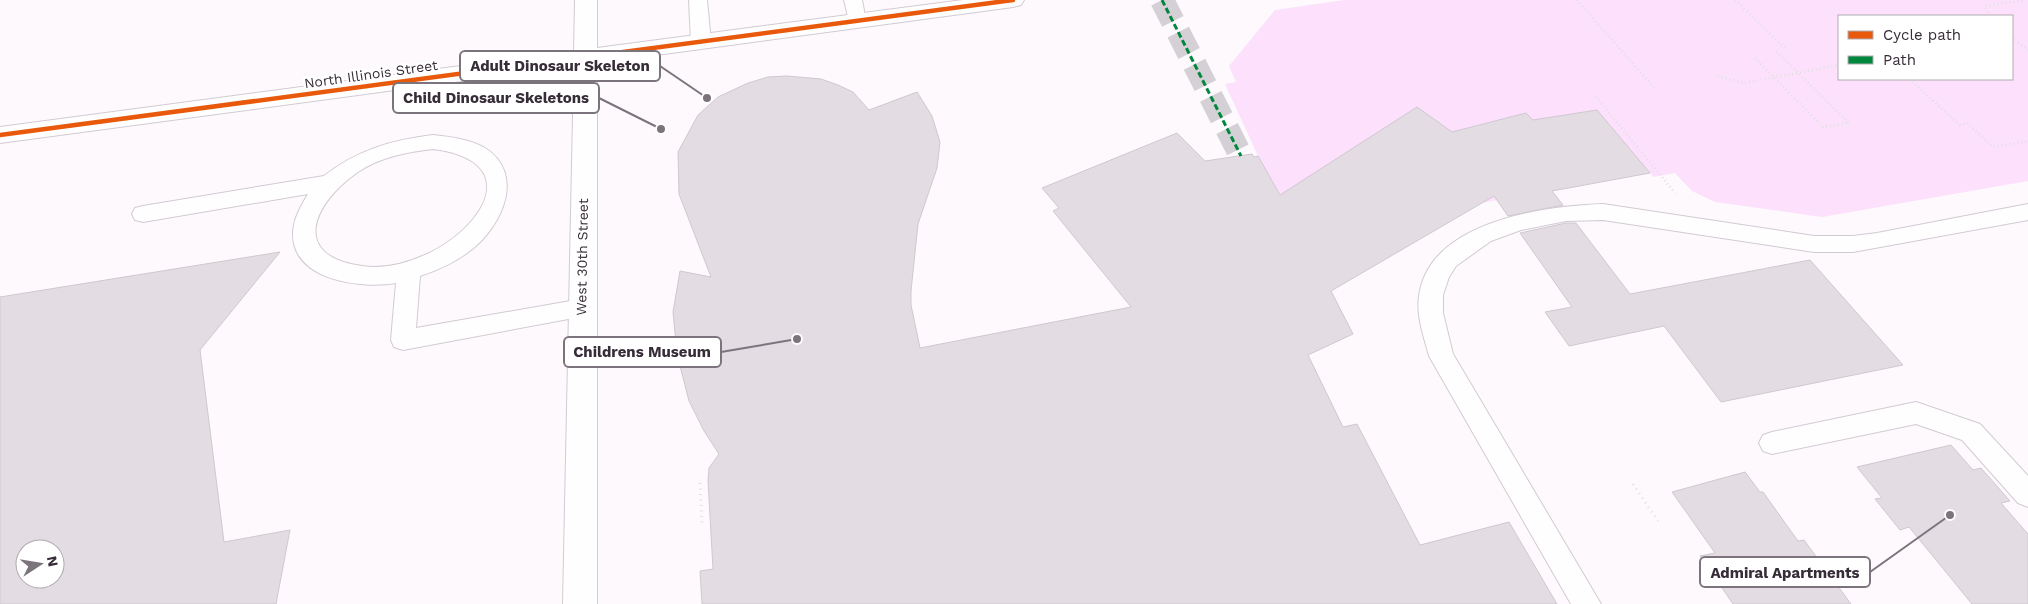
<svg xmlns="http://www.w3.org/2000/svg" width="2028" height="604" font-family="'Work Sans',sans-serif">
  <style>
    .green { fill: #fce0fc; fill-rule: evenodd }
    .building { fill: #e3dce3; stroke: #cfc9cf; fill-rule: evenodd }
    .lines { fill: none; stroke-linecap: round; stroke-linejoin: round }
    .pedestrian-tunnel { stroke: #d5d0d6; stroke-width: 24; stroke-dasharray: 24 12; stroke-linecap: butt }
    .service-casing { stroke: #d2cbd2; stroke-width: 2 }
    .secondary-casing { stroke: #d2cbd2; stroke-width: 2 }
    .path-far1 { stroke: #e1e0e1; stroke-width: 2.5; stroke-dasharray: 1 3; stroke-linecap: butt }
    .path { stroke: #e1e0e1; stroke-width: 3; stroke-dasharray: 1 4.5; stroke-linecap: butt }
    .service { fill: #fffeff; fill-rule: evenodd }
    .secondary { fill: #fffeff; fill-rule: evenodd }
    .quiet { stroke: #00873e; stroke-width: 3; stroke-dasharray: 6 3; stroke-linecap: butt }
    .cycleway-casing { stroke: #fff; stroke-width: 7 }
    .cycleway { stroke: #e8590c; stroke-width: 4.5 }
    .labels { text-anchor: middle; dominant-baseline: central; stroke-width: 5; stroke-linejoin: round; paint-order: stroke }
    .street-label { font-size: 14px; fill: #372d38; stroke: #fff }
    .leader { fill: none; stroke: #7c747d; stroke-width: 2 }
    .callout-dot { fill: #7c747d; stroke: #fff; stroke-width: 2 }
    .callout { fill: #fff; stroke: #7c747d; stroke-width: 2 }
    .callout-label { font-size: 15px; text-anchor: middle; font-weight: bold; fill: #372d38 }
  </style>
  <rect width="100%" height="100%" fill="#fdf9fd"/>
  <path class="green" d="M 1344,0 L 2028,0 L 2028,181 L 1822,217 L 1715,202 L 1692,191 L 1675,173 L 1653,177 L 1650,173 L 1481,203 L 1304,211 L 1280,195 L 1258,156 L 1225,84 L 1236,82 L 1229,66 L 1275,10 ZM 1839,16 L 2012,16 L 2012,79 L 1839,79 Z"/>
  <path class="building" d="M 787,76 L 821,79 L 838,85 L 853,92 L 869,110 L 917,92 L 932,116 L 940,142 L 937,168 L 918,224 L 911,291 L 911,305 L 920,348 L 1131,307 L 1053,211 L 1059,208 L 1042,188 L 1177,133 L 1205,161 L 1252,154 L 1254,157 L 1258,156 L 1280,195 L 1417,107 L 1452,132 L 1526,113 L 1533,120 L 1597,110 L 1650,173 L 1552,191 L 1563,205 L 1508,216 L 1494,196 L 1331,291 L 1353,334 L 1308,355 L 1343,427 L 1357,424 L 1420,545 L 1509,522 L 1557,604 L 702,604 L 700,571 L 713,569 L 708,481 L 709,468 L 719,454 L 704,431 L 689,401 L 677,354 L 673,312 L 680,271 L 711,277 L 679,194 L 678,152 L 698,115 L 718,97 L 748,83 L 768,77 Z
    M 1566,223 L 1576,223 L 1630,294 L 1810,260 L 1903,365 L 1721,402 L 1664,326 L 1569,346 L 1545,312 L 1572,307 L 1520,233 Z
    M 280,252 L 200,350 L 224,542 L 290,530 L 276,604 L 0,604 L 0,297 ZM 25,549 L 55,549 L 55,579 L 25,579 Z
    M 1951,445 L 1973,470 L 1981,468 L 2010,501 L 2001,503 L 2028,534 L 2028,604 L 1972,604 L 1909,527 L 1900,530 L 1875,499 L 1882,498 L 1857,467 Z
    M 1745,472 L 1760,492 L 1763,492 L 1798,541 L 1804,540 L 1851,604 L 1733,604 L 1700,556 L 1715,553 L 1672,492 Z"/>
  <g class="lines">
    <path class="pedestrian-tunnel" d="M 1162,0 L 1241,156"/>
    <g class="service-casing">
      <path id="service" d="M 689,0 L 707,0 L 711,42 L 708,46 L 701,48 L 694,46 L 691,42 Z
        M 844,0 L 862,0 L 866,21 L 864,25 L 850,25 Z
        M 433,135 C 450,137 470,139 485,148 C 526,174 502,226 471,250 C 456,262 438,270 420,276 L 416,328 L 582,299 L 590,301 L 594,308 L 590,315 L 403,350 L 394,347 L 391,340 L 396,283 C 362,289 293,281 293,234 C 293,219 301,206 308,194 L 143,222 L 135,220 L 132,214 L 135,208 L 143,206 L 324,176 C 357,150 392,140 433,135 ZM 433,149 C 555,165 444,278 362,266 C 289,256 313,203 358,172 C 380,157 407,152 433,149 Z
        M 1603,204 L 1814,236 L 1853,236 L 1877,233 L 2028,204 L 2028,220 L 1853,252 L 1814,252 L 1603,220 L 1566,221 L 1521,230 L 1491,241 L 1456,266 L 1449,277 L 1443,295 L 1443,313 L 1453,354 L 1601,604 L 1571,604 L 1429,356 C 1424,337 1416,316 1419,296 C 1429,221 1544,206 1603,204 Z
        M 1916,402 L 1980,424 L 2028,476 L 2028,507 L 2018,503 L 1962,440 L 1916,424 L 1772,454 L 1763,451 L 1759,443 L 1763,435 L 1772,432 Z"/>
    </g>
    <g class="secondary-casing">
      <path id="secondary" d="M 575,0 L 597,0 L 597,48 L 963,0 L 1024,0 L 1021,5 L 1013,7 L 597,63 L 597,604 L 563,604 L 574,66 L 0,143 L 0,127 L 574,51 Z"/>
    </g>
    <path class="path-far1" d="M 1577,0 L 1656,90
      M 1735,0 L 1785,48
      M 1990,16 L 1985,6 L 2026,0
      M 2012,37 L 2028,50
      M 1755,58 L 1823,127 L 1849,123 L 1776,51
      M 1718,76 L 1744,83 L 1839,65
      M 1909,79 L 1960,125 L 1967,123 L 1993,147 L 2028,141
      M 1596,97 L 1675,193"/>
    <path class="path" d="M 700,483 L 702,523
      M 1633,484 L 1658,521"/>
    <use href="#service" class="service"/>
    <use href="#secondary" class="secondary"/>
    <path class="quiet" d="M 1162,0 L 1241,156"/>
    <g class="cycleway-casing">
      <path id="cycleway" d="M 0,135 L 1013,0"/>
    </g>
    <use href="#cycleway" class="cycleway"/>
  </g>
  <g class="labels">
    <g class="street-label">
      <text transform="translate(371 74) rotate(-8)">North Illinois Street</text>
      <text transform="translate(582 257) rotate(-89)">West 30th Street</text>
    </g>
  </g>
  <path class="leader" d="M707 98L660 66M661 129L599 98M797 339L721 352M1950 515L1870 572"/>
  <g class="callout-dot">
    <circle cx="707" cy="98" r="5"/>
    <circle cx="661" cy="129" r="5"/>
    <circle cx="797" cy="339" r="5"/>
    <circle cx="1950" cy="515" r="5"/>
  </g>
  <g class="callout">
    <rect x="460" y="51" width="200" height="30" rx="5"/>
    <rect x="393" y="83" width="206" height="30" rx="5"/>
    <rect x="564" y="337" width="157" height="30" rx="5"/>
    <rect x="1700" y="557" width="170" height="30" rx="5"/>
  </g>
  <g class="callout-label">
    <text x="560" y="71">Adult Dinosaur Skeleton</text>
    <text x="496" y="103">Child Dinosaur Skeletons</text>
    <text x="642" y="357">Childrens Museum</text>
    <text x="1785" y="578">Admiral Apartments</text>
  </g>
  <rect x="1838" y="15" width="175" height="65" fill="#ffffff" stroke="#afabaf"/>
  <rect x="1848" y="31" width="25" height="8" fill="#e8590c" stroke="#afabaf"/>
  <text x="1883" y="40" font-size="15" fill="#372d38">Cycle path</text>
  <rect x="1848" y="56" width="25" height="8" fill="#00873e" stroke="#afabaf"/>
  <text x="1883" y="65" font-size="15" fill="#372d38">Path</text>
  <g transform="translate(40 564) rotate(78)"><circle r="24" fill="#ffffff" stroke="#afabaf"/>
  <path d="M0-4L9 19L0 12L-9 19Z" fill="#7c747d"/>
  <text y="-8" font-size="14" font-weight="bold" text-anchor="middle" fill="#372d38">N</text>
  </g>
</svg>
